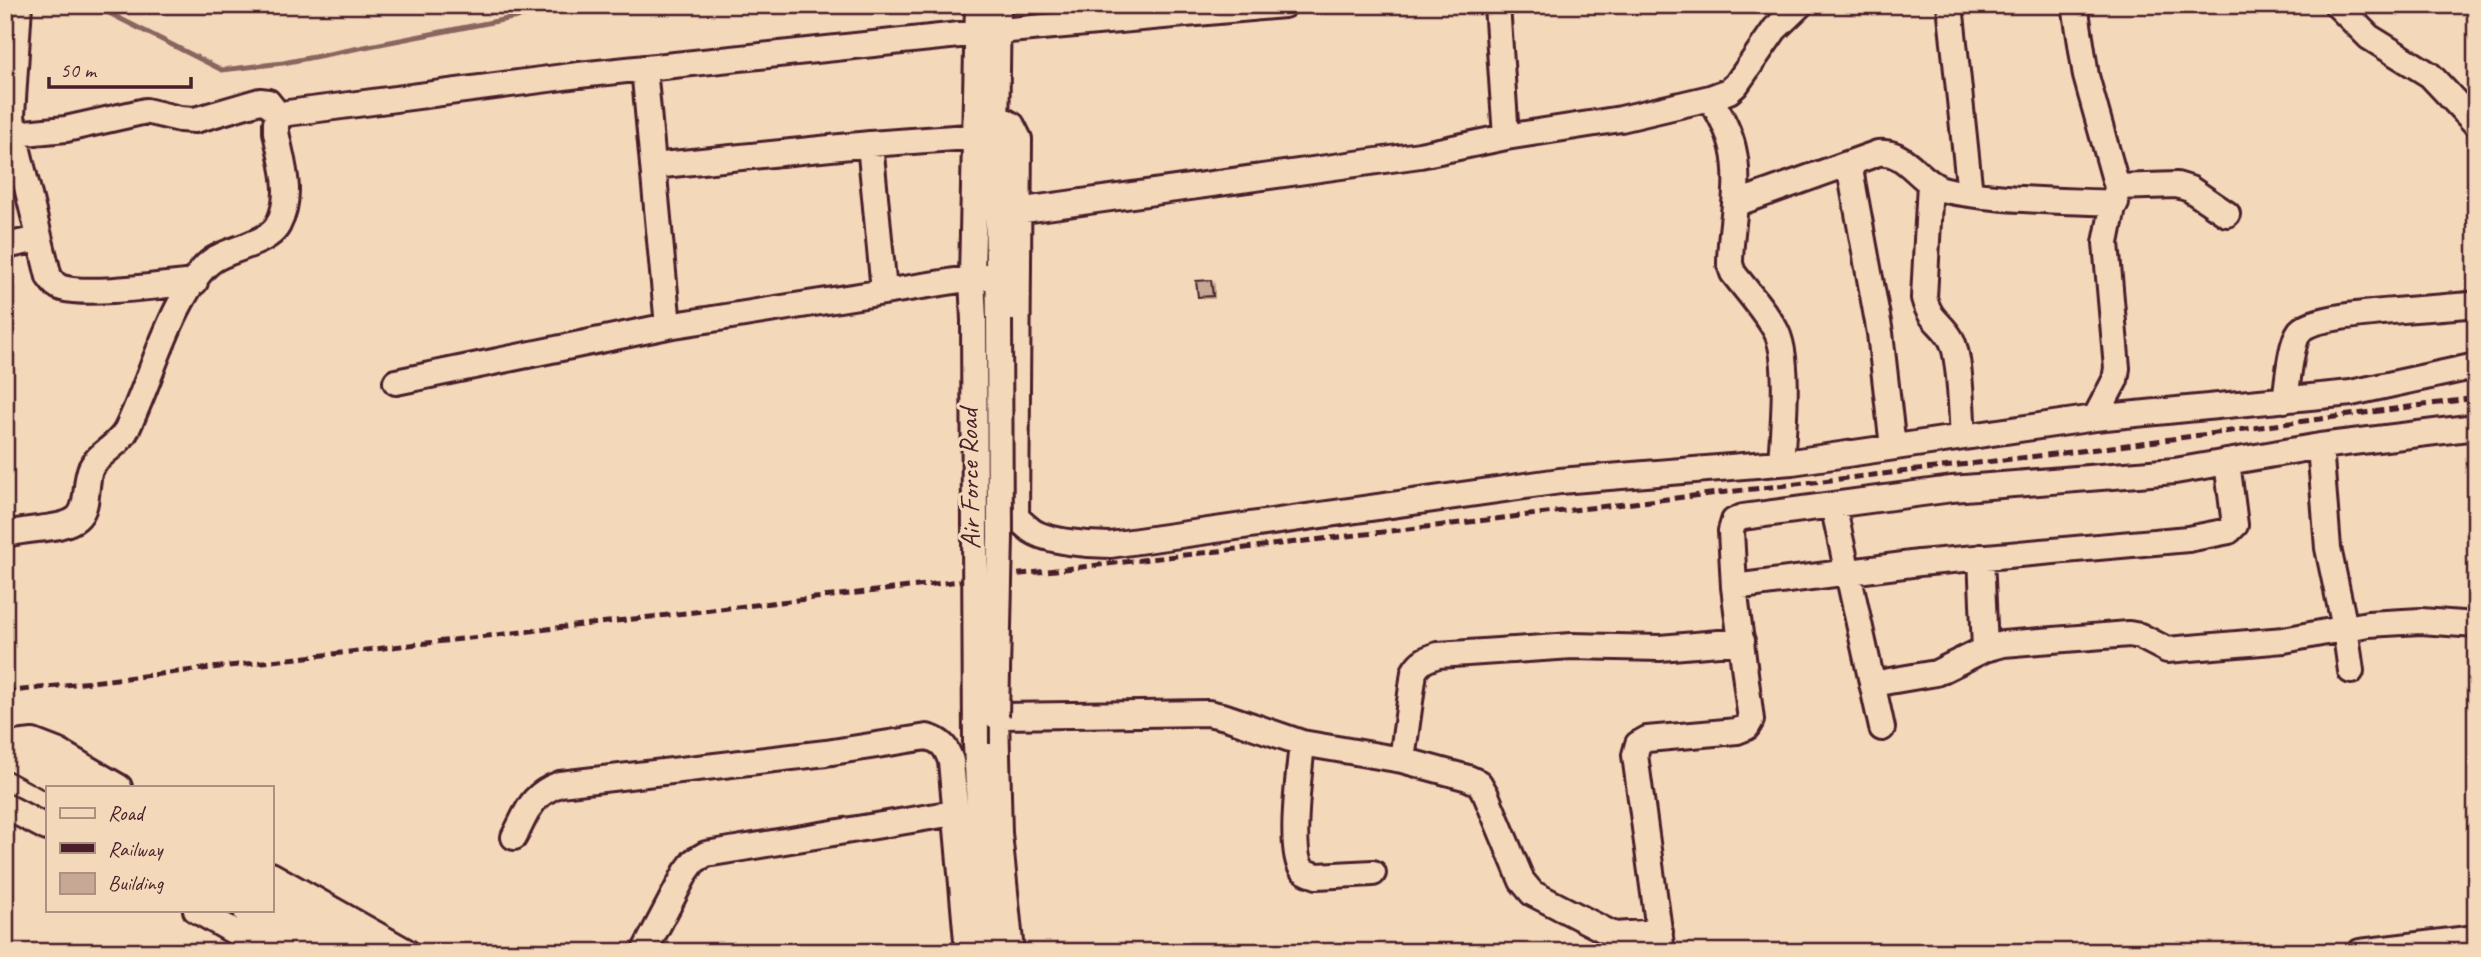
<svg xmlns="http://www.w3.org/2000/svg" width="2481" height="957" font-family="Caveat,sans-serif">
  <style>
    .lines { fill: none; stroke-linecap: round; stroke-linejoin: round }
    .stream { stroke: #8a6561; stroke-width: 5 }
    .building { fill: #c6a894; stroke: #4a1f2b; stroke-width: 2; filter: url(#shadow) }
    .minor-casing { stroke: #4a1f2b; stroke-width: 30 }
    .major-casing { stroke: #4a1f2b; stroke-width: 37 }
    .minor { stroke: #f3d9ba; stroke-width: 24 }
    .major { stroke: #f3d9ba; stroke-width: 32 }
    .rail { stroke: #4a1f2b; stroke-width: 5; stroke-dasharray: 10 5; stroke-linecap: butt }
    .minor-bridge-casing { stroke: #4a1f2b; stroke-width: 30; stroke-linecap: butt }
    .minor-bridge { stroke: #f3d9ba; stroke-width: 24 }
    .labels { text-anchor: middle; dominant-baseline: central; stroke-width: 6; stroke-linejoin: round; paint-order: stroke }
    .street-label { font-size: 28px; fill: #4a1f2b; stroke: #f3d9ba }
  </style>
  <defs>
    <filter id="shadow"><feDropShadow dx="6" dy="3.5" stdDeviation="2" flood-color="#0004"/></filter>
  </defs>
  <rect width="100%" height="100%" fill="#f3d9ba"/>
  <filter id="ink" filterUnits="userSpaceOnUse"><feTurbulence type="fractalNoise" baseFrequency=".0143" numOctaves="2"/><feDisplacementMap in="SourceGraphic" scale="14" xChannelSelector="R" yChannelSelector="G"/><feConvolveMatrix kernelMatrix="1 2 1 2 8 2 1 2 1" color-interpolation-filters="sRGB"/></filter>
  <g filter="url(#ink)">
    <g class="lines">
      <path class="stream" d="M 93,5 L 222,70 L 283,63 L 528,15 L 555,5"/>
    </g>
    <path class="building" d="M 1211,280 L 1213,296 L 1198,297 L 1196,281 Z"/>
    <g class="lines">
      <g class="minor-casing">
        <path id="minor" d="M 19,5 L 12,115 L 14,134 L 49,277 C 53,282 55,286 62,288 C 88,296 164,285 195,282
          M 998,5 L 996,135 L 999,320
          M 1497,5 L 1506,137
          M 1950,5 L 1970,194
          M 2075,5 L 2086,76 L 2117,187 L 2106,243 L 2117,368 L 2115,380 L 2095,418
          M 2337,5 L 2369,37 L 2430,75 L 2476,124
          M 644,68 L 668,326
          M 1710,98 C 1720,114 1729,130 1733,148 C 1742,186 1730,226 1730,264 L 1733,273 C 1747,291 1763,309 1775,329 C 1791,356 1783,430 1781,463
          M 996,116 L 1012,125 L 1019,139 L 1016,517
          M 14,134 L 66,129 L 146,111 L 180,119 L 195,120 L 260,101 L 268,102 L 279,116
          M 870,144 L 884,291
          M 1849,164 L 1880,333 L 1893,447
          M 653,166 L 870,144 L 996,135
          M 1930,183 L 1924,298 C 1930,321 1941,322 1951,339 C 1961,357 1961,414 1963,437
          M 2117,187 L 2177,185 L 2190,189 L 2227,214
          M 1735,204 L 1878,153 C 1906,150 1917,180 1942,189 C 1956,193 1971,194 1985,196 C 2028,201 2072,201 2116,203
          M 1017,211 L 1420,155 L 1506,137 L 1621,119 L 1710,98 L 1729,91 L 1736,85 L 1775,29 L 1800,5
          M 5,246 L 39,239
          M 974,320 L 972,278 L 978,5
          M 396,382 L 668,326 L 999,274
          M 2285,400 C 2288,383 2290,344 2300,331 C 2317,311 2444,309 2476,304
          M 2320,446 L 2328,548 L 2345,628 L 2351,671
          M 999,500 C 1009,510 1020,522 1032,531 C 1049,542 1090,545 1110,545 L 1560,481 L 1792,462 L 2095,418 L 2351,393 L 2476,366
          M 1833,505 L 1882,728
          M 5,535 C 25,527 62,531 77,518 C 90,507 84,482 91,468 C 99,452 119,446 127,429 C 147,388 159,342 181,302 C 188,289 201,268 213,260 C 231,248 268,244 278,225 C 294,194 282,164 276,132 L 276,123 L 279,116 L 288,113 L 579,75 L 978,33 L 1284,5
          M 1981,557 L 1985,649
          M 1734,587 L 1919,563 L 2188,539 L 2229,531 L 2235,525 L 2227,462
          M 1872,684 L 1936,673 L 1985,649 L 2003,644 L 2129,634 L 2140,636 L 2167,650 L 2284,640 L 2368,624 L 2421,621 L 2476,625
          M 1302,743 C 1300,768 1288,851 1302,869 C 1306,873 1311,874 1317,876 L 1373,873
          M 976,744 L 982,871 L 991,952
          M 5,745 L 33,742 L 59,752 L 119,787
          M 1402,760 L 1414,672 C 1420,661 1426,659 1438,655 L 1572,646 L 1660,648 L 1742,641
          M 5,806 L 47,828
          M 514,837 C 528,811 530,795 560,784 L 826,753 L 927,737 C 942,741 946,747 951,761 L 968,952
          M 271,875 L 407,952
          M 196,910 L 270,952
          M 644,952 L 686,872 L 694,861 L 706,854 L 954,813
          M 1011,952 L 999,833 L 996,716 L 1208,713 L 1226,717 L 1302,743 L 1402,760 L 1468,778 L 1479,783 L 1486,795 L 1522,881 L 1532,893 L 1614,935 L 1660,932
          M 1662,952 L 1635,755 L 1638,744 L 1647,739 L 1737,731 L 1747,727 L 1751,720 L 1734,587 L 1731,531 L 1734,521 L 1743,517 L 1952,489 L 2175,471 L 2320,446 L 2476,427
          M 2360,952 L 2476,938"/>
      </g>
      <g class="major-casing">
        <path id="major" d="M 5,749 L 75,787
          M 271,896 L 371,952
          M 250,910 L 324,952"/>
      </g>
      <use href="#minor" class="minor"/>
      <use href="#major" class="major"/>
      <path class="rail" d="M 5,692 L 2089,450 L 2476,398"/>
      <g class="minor-bridge-casing">
        <path id="minor-bridge" d="M 974,320 L 976,744
          M 996,716 L 1000,537 L 999,320"/>
      </g>
      <use href="#minor-bridge" class="minor-bridge"/>
    </g>
  </g>
  <g class="labels">
    <g class="street-label">
      <text transform="translate(969 479) rotate(-91)">Air Force Road</text>
    </g>
  </g>
  <rect width="2481" height="957" fill="none" stroke="#f3d9ba" stroke-width="28"/>
  <rect x="14" y="14" width="2453" height="929" fill="none" stroke="#4a1f2b" stroke-width="2.5" filter="url(#ink)"/>
  <rect x="46" y="786" width="228" height="126" fill="#f3d9ba" stroke="#af8f81" stroke-width="2"/>
  <rect x="60" y="808" width="35" height="10" fill="#f3d9ba" stroke="#af8f81" stroke-width="2"/>
  <text x="108" y="820" font-size="21" fill="#4a1f2b">Road</text>
  <rect x="60" y="843" width="35" height="10" fill="#4a1f2b" stroke="#af8f81" stroke-width="2"/>
  <text x="108" y="856" font-size="21" fill="#4a1f2b">Railway</text>
  <rect x="60" y="873" width="35" height="21" fill="#c6a894" stroke="#af8f81" stroke-width="2"/>
  <text x="108" y="890" font-size="21" fill="#4a1f2b">Building</text>
  <path d="M49 77v10h142v-10" fill="none" stroke="#4a1f2b" stroke-width="3.5"/>
  <text x="60" y="77" font-size="21" fill="#4a1f2b" stroke="#f3d9ba" stroke-width="5" paint-order="stroke">50 m</text>
</svg>
